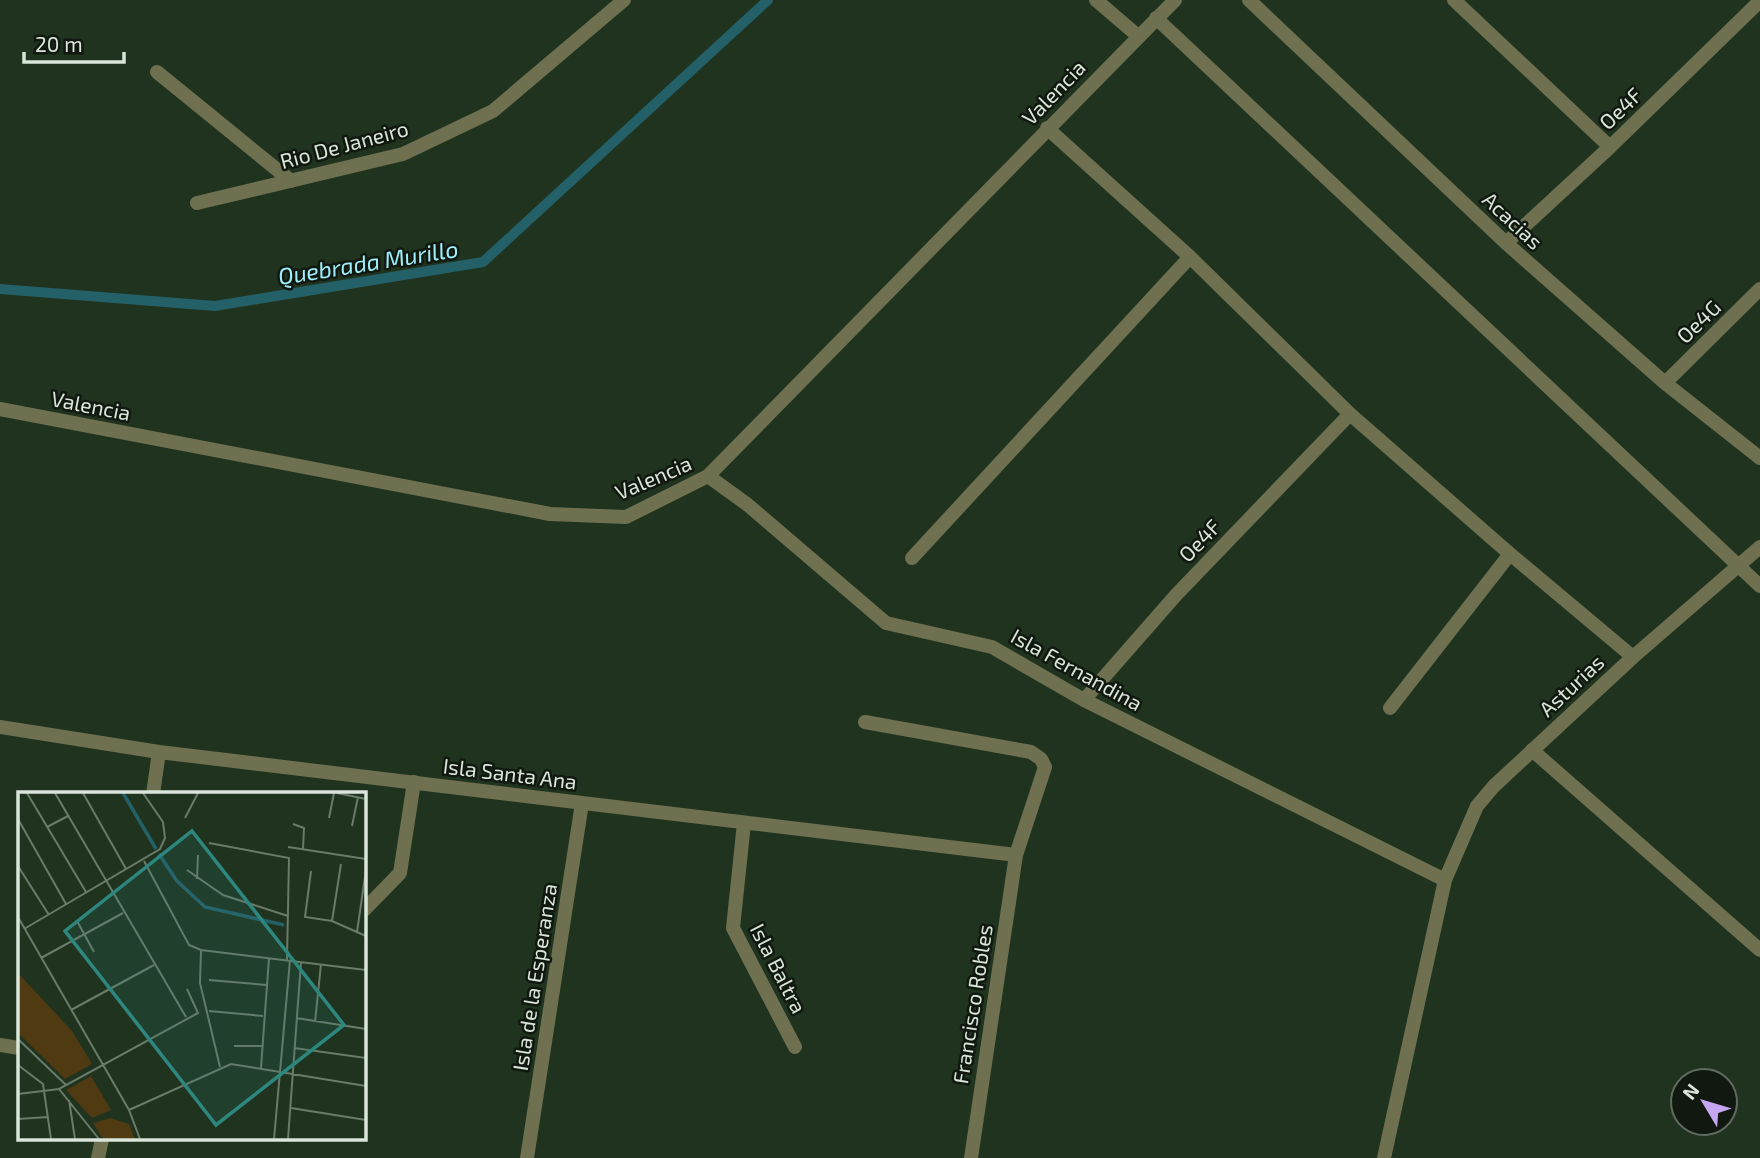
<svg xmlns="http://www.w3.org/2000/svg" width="1760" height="1158" font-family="'Exo 2',sans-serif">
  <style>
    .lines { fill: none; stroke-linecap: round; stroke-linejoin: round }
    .stream { stroke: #246068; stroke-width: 10 }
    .service { stroke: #6e7050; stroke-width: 14 }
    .minor { stroke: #6e7050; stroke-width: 14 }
    .labels { text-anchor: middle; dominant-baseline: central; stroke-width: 5; stroke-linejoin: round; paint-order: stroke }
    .street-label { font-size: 21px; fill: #dae6d9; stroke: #10180f }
    .water-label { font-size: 23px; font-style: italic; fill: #9eeffb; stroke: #10180f }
    .inset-river { fill: none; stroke: #246068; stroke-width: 3.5 }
    .inset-road { fill: none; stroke: #6a7b69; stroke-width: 2 }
    .view { fill: #2d877e; fill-opacity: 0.15; stroke: #2d877e; stroke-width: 3.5 }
    .inset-edge { fill: none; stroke: #dae6d9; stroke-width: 3.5 }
  </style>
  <rect width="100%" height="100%" fill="#1f331f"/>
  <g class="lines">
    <path class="stream" d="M 0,289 L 215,306 L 483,262 L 768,0"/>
    <path class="service" d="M 1532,750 L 1760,950
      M 744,823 L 733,928 L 795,1047
      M 364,910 L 400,873 L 414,782"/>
    <path class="minor" d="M 1096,0 L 1138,36
      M 1249,0 L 1506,243 L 1665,383 L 1760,458
      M 1454,0 L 1610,147
      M 1156,18 L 1760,586
      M 157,72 L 291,181
      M 1047,128 L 1190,257 L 1350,414 L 1510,554 L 1633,657
      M 197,203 L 403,154 L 493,111 L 624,0
      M 1506,243 L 1610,147 L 1760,1
      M 1665,383 L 1760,289
      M 0,409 L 550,514 L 626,517 L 708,476 L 1175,0
      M 708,476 L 748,505 L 886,623 L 992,647 L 1084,700 L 1445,880
      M 912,558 L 1190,257
      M 1084,700 L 1176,595 L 1350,414
      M 1390,708 L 1510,554
      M 865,722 L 1031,752 L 1041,759 L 1045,767 L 1016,855 L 971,1158
      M 0,727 L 159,752 L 1016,855
      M 153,794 L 159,752
      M 0,1045 L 19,1048
      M 98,1158 L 102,1139
      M 527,1158 L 582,803
      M 1384,1158 L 1445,880 L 1477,806 L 1494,786 L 1633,657 L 1760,547"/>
  </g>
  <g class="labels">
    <g class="street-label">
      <text transform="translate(1053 92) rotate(-46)">Valencia</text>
      <text transform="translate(1620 108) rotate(-44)">Oe4F</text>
      <text transform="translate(344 144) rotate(-15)">Rio De Janeiro</text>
      <text transform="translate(1513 220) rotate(43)">Acacias</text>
      <text transform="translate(1698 321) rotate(-44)">Oe4G</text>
      <text transform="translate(91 405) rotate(11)">Valencia</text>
      <text transform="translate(653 477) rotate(-23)">Valencia</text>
      <text transform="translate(1199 540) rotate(-46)">Oe4F</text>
      <text transform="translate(1077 669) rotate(29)">Isla Fernandina</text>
      <text transform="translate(1571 685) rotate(-43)">Asturias</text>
      <text transform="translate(510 773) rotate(7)">Isla Santa Ana</text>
      <text transform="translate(779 968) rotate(63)">Isla Baltra</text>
      <text transform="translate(534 977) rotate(-81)">Isla de la Esperanza</text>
      <text transform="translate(972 1004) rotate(-81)">Francisco Robles</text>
    </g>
    <g class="water-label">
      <text transform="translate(368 262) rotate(-9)">Quebrada Murillo</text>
    </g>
  </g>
  <g transform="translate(18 792)">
    <rect width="348" height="348" fill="#1f331f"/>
    <path d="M 0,181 L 54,239 L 74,272 L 47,287 L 0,241 ZM 73,284 L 93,318 L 74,326 L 48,298 ZM 93,326 L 111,332 L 117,347 L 85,347 L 75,331 Z" fill="#4f3a12"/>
    <path class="inset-river" d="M 105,1 L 138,57M 141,62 L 159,89 L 187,115 L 266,133"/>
    <path class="inset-road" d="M 9,1 L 68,100M 37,1 L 168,225M 65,1 L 108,77M 319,1 L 348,7M 167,26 L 180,1M 311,26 L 316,1M 0,27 L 48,112M 275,32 L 286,36 L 285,57M 334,34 L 340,5M 29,35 L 50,24M 191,51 L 271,66 L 269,168M 270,55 L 348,67M 126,69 L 171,153 L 183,158 L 348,178M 0,74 L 31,123M 169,78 L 205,103 L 270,124M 293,79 L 287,125 L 314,129 L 348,144M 179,87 L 180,63M 0,125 L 111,318 L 122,347M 59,129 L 76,160M 314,129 L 323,72M 6,137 L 142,57 L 147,46 L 145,30 L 125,1M 339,140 L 348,78M 183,158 L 182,191 L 202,275M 23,166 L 105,121M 191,188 L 249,193M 53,218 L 136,173M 191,219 L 245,224M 278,226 L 348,237M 297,230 L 303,172M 0,247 L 48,293M 216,254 L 244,254M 276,256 L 348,266M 0,273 L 25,292 L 33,347M 243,276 L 251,166M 41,297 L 81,347M 0,302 L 41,297 L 180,221 L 169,197M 51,308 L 57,347M 273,316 L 348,328M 111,318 L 213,272 L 348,294M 0,327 L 30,325M 256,347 L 272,168M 270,347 L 283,170"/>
    <path class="view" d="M 174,39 L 326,233 L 198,333 L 47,139 Z"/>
    <rect width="348" height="348" class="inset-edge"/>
  </g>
  <g transform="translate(1704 1102) rotate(308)"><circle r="33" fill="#10180f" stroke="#616a60" stroke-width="2"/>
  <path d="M0-5L12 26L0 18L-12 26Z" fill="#c6a6f0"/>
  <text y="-10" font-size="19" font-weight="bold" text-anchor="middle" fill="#dae6d9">N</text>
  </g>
  <path d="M24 52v10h100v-10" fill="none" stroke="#dae6d9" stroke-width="3.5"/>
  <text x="35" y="52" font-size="21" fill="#dae6d9" stroke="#10180f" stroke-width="5" paint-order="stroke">20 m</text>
</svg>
